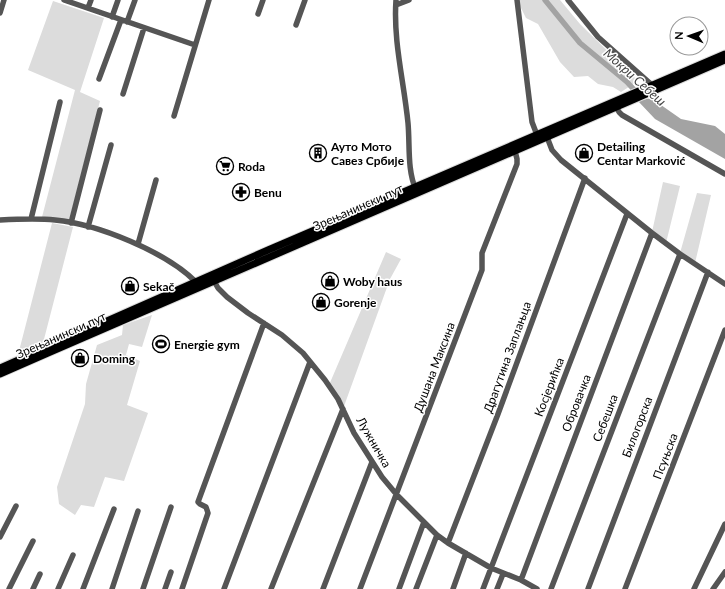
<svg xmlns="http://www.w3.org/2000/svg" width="725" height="589" font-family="Lato,sans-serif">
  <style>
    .green { fill: #dcdcdc }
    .water { fill: #a3a3a3 }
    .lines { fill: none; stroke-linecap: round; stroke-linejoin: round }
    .canal { stroke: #a3a3a3; stroke-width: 5.5 }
    .major-casing { stroke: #dbdbdb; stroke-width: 9 }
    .minor { stroke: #555; stroke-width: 5.5 }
    .major { stroke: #000; stroke-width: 7 }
    .labels { text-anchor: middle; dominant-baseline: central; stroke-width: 3; stroke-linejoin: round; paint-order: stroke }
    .poi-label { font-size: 12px; font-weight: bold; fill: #000; stroke: #fff; text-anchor: start }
    .street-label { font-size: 12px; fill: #000; stroke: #fff }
    .water-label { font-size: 13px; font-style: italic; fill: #444; stroke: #fff }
  </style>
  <rect width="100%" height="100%" fill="#fff"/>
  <path class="green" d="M 517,0 L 560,0 L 580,24 L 638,81 L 621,92 L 613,87 L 598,84 L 588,76 L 574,77 L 560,62 L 538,24 L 526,18 Z
    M 53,1 L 104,18 L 80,92 L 100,101 L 69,221 L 42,217 L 75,90 L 28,70 Z
    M 663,182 L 680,186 L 666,243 L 652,232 Z
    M 697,193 L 711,195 L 695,263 L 680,253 Z
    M 52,223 L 73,227 L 42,347 L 18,355 Z
    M 386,252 L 401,259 L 390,279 L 343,409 L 329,385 Z
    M 152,315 L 142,347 L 129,344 L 126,355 L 140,361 L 127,405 L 148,413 L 124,481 L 105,477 L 94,507 L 81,505 L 75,515 L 59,504 L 57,487 L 85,404 L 86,384 L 97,345 L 122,335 L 123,325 Z"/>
  <path class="water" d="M 651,98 L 681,119 L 715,126 L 725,134 L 725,159 L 655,119 L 638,101 Z"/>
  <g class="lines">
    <path class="canal" d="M 545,0 L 580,43 L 627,82 L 638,94"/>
    <g class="major-casing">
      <path id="major" d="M 0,368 L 268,250 L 725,54
        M 0,374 L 48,353 L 725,60"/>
    </g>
    <path class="minor" d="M 64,0 L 195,45
      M 396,0 C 393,41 404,82 408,123 C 410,145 407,170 416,190
      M 517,0 L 532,122 L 537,135
      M 568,0 L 598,37 L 652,85
      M 396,5 L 409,0
      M 88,8 L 91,0
      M 0,13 L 4,0
      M 258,14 L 263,0
      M 112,17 L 118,0
      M 127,22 L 135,0
      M 296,25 L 305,0
      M 99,79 L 121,20
      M 123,94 L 144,28
      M 615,105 L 619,112 L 622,115 L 725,174
      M 174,116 L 209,0
      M 547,137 L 552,150 L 561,160 L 652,233 L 680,254 L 725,284
      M 31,219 L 60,102
      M 0,220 C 18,219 37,218 55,220 C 98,224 166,252 196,282
      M 71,223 L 100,110
      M 88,227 L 111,145
      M 138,244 L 156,180
      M 214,281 L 218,288 L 227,297 L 248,313 L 282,335 L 303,353 L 325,380 L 338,399 L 354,433 L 382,477 L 397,495 L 437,535 L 448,543 L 491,568 L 521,580 L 537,589
      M 0,537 L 16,506
      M 448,543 L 498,414 L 585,178
      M 521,580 L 652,233
      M 9,589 L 33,541
      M 33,589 L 40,574
      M 58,589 L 73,555
      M 83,589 L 114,509
      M 112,589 L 138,511
      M 143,589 L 171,507
      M 165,589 L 171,572
      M 182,589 L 208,513 L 206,507 L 200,504 L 198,502 L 264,323
      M 224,589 L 310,362
      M 271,589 L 343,409
      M 323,589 L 372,462
      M 360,589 L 482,270 L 482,253 L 517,164 L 517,159 L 515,151
      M 399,589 L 424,522
      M 416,589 L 437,535
      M 453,589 L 466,553
      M 483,589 L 627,214
      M 497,589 L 503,574
      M 551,589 L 680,254
      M 588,589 L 708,272
      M 625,589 L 725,330
      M 694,589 L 725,524
      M 713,589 L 725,572"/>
    <use href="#major" class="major"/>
  </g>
  <defs>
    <g id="building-ring" transform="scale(0.9)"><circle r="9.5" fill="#fff" stroke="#000" stroke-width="1.5"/><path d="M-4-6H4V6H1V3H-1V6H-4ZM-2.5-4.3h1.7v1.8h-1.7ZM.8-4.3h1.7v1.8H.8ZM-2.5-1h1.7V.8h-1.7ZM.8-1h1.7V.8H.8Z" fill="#000"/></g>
    <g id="shop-ring" transform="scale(0.9)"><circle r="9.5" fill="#fff" stroke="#000" stroke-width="1.5"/><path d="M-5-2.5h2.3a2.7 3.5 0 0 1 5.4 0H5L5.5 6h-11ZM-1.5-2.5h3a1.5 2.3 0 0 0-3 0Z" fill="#000"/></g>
    <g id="supermarket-ring" transform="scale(0.9)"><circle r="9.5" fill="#fff" stroke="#000" stroke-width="1.5"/><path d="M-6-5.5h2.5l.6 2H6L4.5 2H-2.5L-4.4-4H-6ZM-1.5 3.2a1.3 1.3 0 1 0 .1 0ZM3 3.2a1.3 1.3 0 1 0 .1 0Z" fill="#000"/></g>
    <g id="pharmacy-ring" transform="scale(0.9)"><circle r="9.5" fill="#fff" stroke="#000" stroke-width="1.5"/><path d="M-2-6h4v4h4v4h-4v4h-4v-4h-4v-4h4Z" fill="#000"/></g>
    <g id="stadium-ring" transform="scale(0.9)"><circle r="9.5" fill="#fff" stroke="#000" stroke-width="1.5"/><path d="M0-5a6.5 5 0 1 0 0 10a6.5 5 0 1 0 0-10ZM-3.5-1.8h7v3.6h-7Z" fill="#000"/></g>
  </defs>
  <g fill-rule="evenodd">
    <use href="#building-ring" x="318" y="153"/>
    <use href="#shop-ring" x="584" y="153"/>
    <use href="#supermarket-ring" x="225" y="166"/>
    <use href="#pharmacy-ring" x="241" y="192"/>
    <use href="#shop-ring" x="330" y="281"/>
    <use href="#shop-ring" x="130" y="286"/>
    <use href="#shop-ring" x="321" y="302"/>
    <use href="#stadium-ring" x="161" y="344"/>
    <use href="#shop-ring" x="80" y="358"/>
  </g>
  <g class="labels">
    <g class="poi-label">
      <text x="331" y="146">Ауто Мото<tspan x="331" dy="14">Савез Србије</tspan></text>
      <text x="597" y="146">Detailing<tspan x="597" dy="14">Centar Marković</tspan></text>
      <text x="238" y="166">Roda</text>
      <text x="254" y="192">Benu</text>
      <text x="343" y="281">Woby haus</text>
      <text x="143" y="286">Sekač</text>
      <text x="334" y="302">Gorenje</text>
      <text x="174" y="344">Energie gym</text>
      <text x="93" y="358">Doming</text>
    </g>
    <g class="street-label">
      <text transform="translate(358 207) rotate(-24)">Зрењанински пут</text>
      <text transform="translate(61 335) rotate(-24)">Зрењанински пут</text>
      <text transform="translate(507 357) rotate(-70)">Драгутина Заплањца</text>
      <text transform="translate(434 367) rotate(-69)">Душана Максина</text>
      <text transform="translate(549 387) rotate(-69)">Косјерићка</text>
      <text transform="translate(576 403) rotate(-69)">Обровачка</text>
      <text transform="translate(605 418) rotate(-69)">Себешка</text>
      <text transform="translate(637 427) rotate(-69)">Билогорска</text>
      <text transform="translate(374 442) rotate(60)">Лужничка</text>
      <text transform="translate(665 456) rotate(-69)">Псуњска</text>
    </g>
    <g class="water-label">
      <text transform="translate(635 77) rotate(42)">Мокри Себеш</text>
    </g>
  </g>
  <g transform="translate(689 36) rotate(272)"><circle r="19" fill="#ffffff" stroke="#999999"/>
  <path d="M0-3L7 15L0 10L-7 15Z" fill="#000000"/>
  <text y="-6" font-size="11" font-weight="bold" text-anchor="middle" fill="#000000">N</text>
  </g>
</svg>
